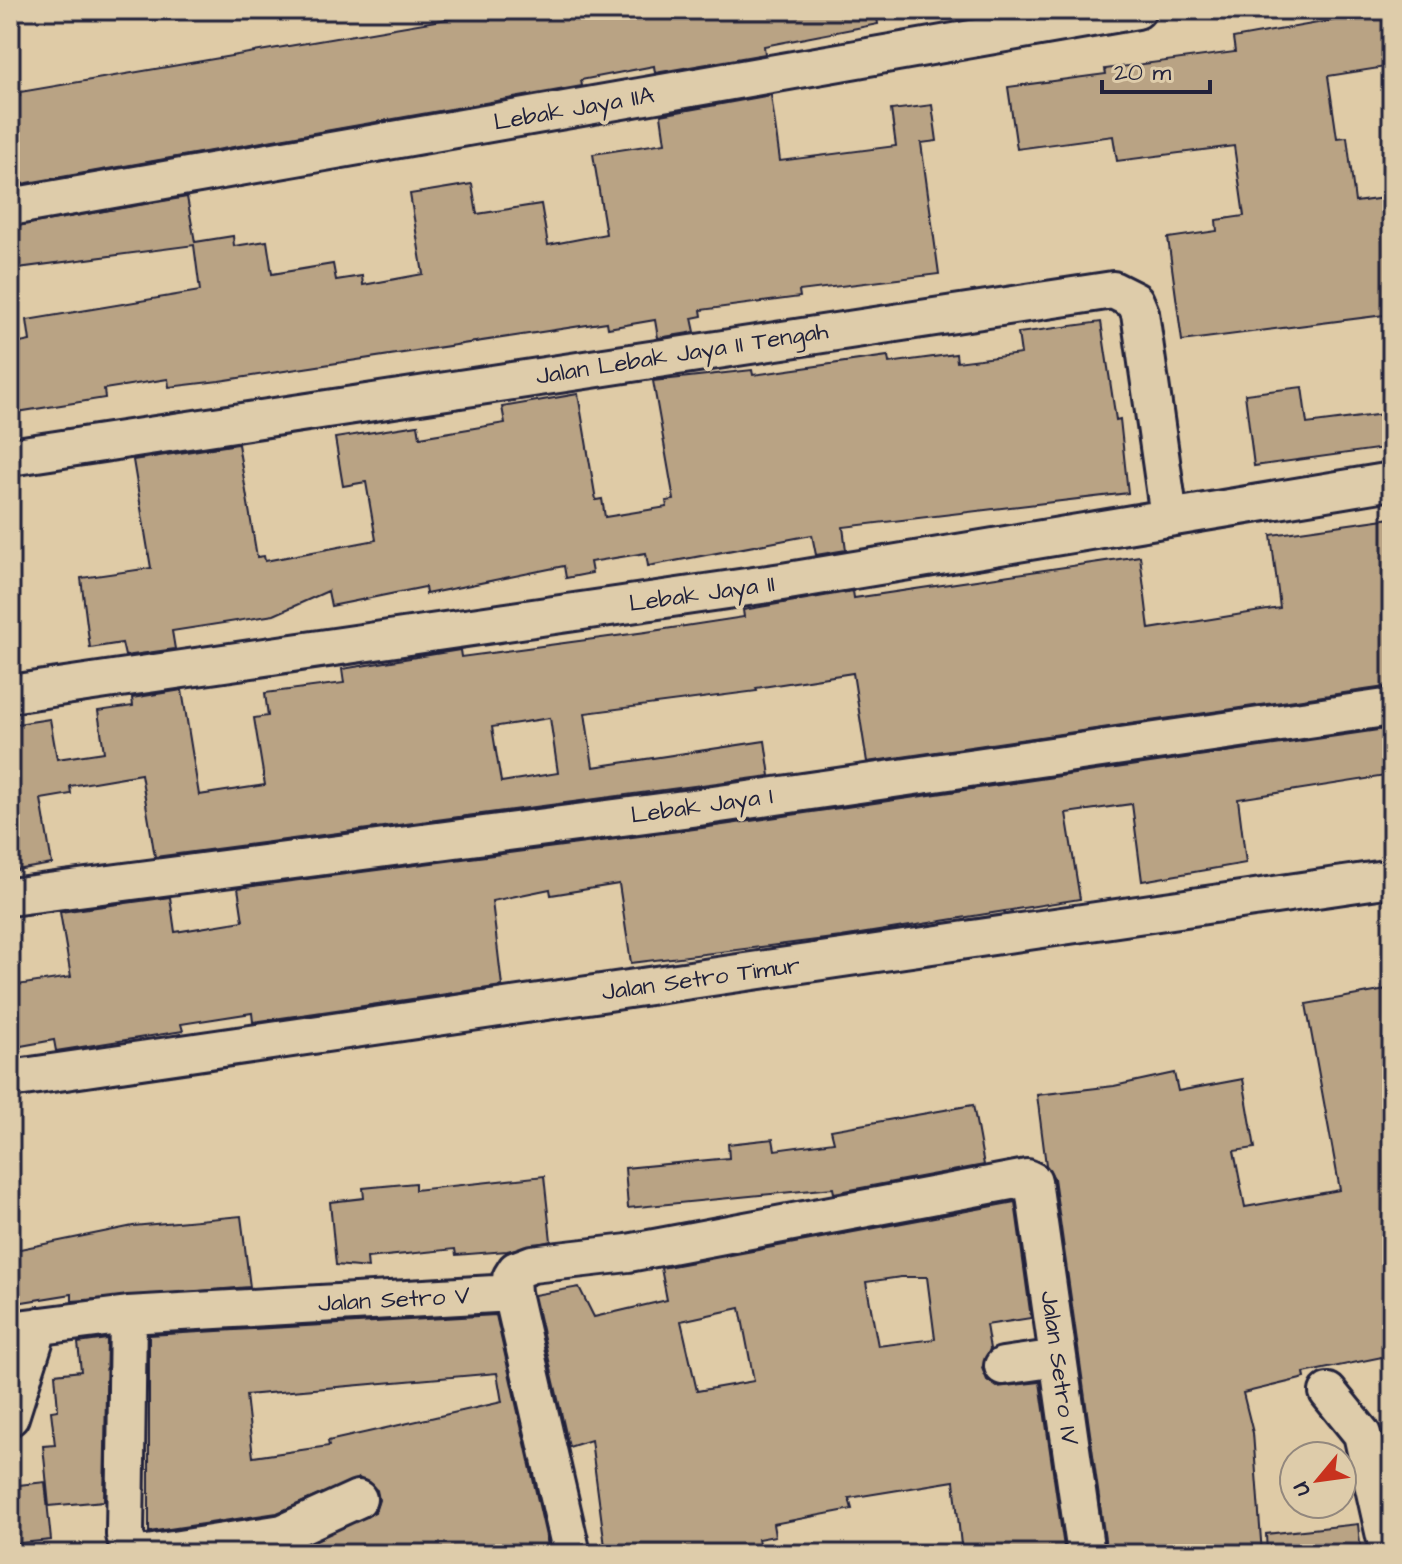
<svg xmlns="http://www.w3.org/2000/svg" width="1402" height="1564" font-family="'Architects Daughter',sans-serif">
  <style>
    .building { fill: #b9a384; stroke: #22223b; stroke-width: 2; fill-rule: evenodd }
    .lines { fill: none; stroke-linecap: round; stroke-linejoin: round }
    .minor-casing { stroke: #22223b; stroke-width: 42 }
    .minor { stroke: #deccaa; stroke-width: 36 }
    .labels { text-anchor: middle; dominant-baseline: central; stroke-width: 8; stroke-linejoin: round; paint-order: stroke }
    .street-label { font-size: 24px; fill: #22223b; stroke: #deccaa }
  </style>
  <rect width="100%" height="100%" fill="#dfcba6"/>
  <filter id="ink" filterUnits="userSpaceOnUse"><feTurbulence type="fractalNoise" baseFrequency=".0125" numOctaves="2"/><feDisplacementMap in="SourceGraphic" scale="16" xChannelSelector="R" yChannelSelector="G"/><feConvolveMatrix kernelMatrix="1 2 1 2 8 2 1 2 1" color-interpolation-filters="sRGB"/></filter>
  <g filter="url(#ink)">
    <path class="building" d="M 464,10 L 876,10 L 878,24 L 764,46 L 765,54 L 655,73 L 654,66 L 581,80 L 582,86 L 10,186 L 10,97 L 20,96 L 20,92 L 465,16 Z
      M 1392,10 L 1392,66 L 1328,76 L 1337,138 L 1347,137 L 1355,202 L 1392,197 L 1392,314 L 1182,341 L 1168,238 L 1217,231 L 1216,220 L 1244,216 L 1234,146 L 1117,161 L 1113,136 L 1017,149 L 1008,87 L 1106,74 L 1105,69 L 1235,52 L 1233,38 Z
      M 771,95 L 780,161 L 896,146 L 891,110 L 932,105 L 937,141 L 921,143 L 939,274 L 799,291 L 800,297 L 701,310 L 702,316 L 692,318 L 695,332 L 658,338 L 655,320 L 608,328 L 607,322 L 219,381 L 169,387 L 168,379 L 104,389 L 105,398 L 17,412 L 10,345 L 30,341 L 27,320 L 200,291 L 194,245 L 10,269 L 10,227 L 187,197 L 195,242 L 233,236 L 234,246 L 267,241 L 272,274 L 333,264 L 336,280 L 362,276 L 363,285 L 423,274 L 410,194 L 472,184 L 477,214 L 541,204 L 548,245 L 606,234 L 593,154 L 665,143 L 661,115 Z
      M 1101,322 L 1116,420 L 1120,419 L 1128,493 L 843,527 L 846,550 L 816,555 L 812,535 L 648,566 L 646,553 L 590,562 L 592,573 L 566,578 L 564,566 L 426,594 L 425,587 L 331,606 L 328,591 L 274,615 L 172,631 L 175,649 L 125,656 L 122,643 L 90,648 L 81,578 L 151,568 L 133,460 L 238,444 L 257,557 L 264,556 L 265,561 L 376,540 L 366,482 L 343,486 L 335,438 L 418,425 L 420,437 L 505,423 L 502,407 L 578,394 L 596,500 L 602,499 L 605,517 L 667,507 L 666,501 L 674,500 L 653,381 L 752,370 L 753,375 L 888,356 L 889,363 L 956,354 L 957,362 L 1021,354 L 1018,333 Z
      M 1302,387 L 1307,424 L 1392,413 L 1392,447 L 1254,466 L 1245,394 Z
      M 1392,518 L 1392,686 L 867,762 L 853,673 L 756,688 L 757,691 L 585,713 L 593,767 L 765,741 L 770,776 L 155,857 L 141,774 L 70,786 L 71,794 L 41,799 L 52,864 L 10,871 L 10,725 L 50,719 L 57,759 L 104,752 L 98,711 L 133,706 L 132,698 L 182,690 L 199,795 L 265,785 L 254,718 L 268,716 L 265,693 L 344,683 L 342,669 L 460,650 L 461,657 L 646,632 L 744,617 L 743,610 L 853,591 L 854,598 L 1140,556 L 1149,629 L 1280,608 L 1271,535 ZM 550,718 L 558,773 L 501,782 L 492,727 Z
      M 1392,728 L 1392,775 L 1238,799 L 1246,863 L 1142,881 L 1132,804 L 1066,813 L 1080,899 L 841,937 L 631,963 L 619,884 L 551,895 L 550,889 L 492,901 L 502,986 L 253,1022 L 252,1013 L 181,1024 L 183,1031 L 56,1051 L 54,1040 L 10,1048 L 10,986 L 71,977 L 60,912 L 170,897 L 175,932 L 243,921 L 238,888 L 702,828 Z
      M 1392,989 L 1392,1355 L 1304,1373 L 1305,1378 L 1243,1393 L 1253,1433 L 1262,1554 L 1107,1554 L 1054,1178 L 1046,1165 L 1037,1095 L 1114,1086 L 1174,1073 L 1178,1091 L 1243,1079 L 1255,1148 L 1234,1151 L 1245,1207 L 1340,1190 L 1306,1004 Z
      M 973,1105 L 984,1165 L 834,1193 L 833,1188 L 628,1208 L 625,1168 L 729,1158 L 728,1144 L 773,1139 L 775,1150 L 834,1142 L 831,1130 Z
      M 544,1176 L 551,1241 L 507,1251 L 456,1255 L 455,1249 L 367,1258 L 368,1268 L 336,1265 L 330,1202 L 364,1198 L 363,1188 L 415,1183 L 415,1190 Z
      M 1015,1202 L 1031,1318 L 986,1325 L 990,1349 L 982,1368 L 987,1380 L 997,1387 L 1040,1382 L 1065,1554 L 962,1554 L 954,1481 L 849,1498 L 852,1509 L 773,1524 L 775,1536 L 758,1539 L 761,1554 L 606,1554 L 591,1440 L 569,1447 L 534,1295 L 579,1287 L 594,1317 L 667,1300 L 661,1268 ZM 901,1277 L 927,1277 L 935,1339 L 878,1346 L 866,1282 ZM 740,1308 L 754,1381 L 697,1391 L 681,1321 Z
      M 241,1216 L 250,1287 L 72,1301 L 72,1294 L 10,1304 L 10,1251 L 133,1226 Z
      M 496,1315 L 550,1554 L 285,1554 L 375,1512 L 379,1500 L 377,1490 L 359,1478 L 277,1513 L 149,1532 L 149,1335 ZM 497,1373 L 502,1402 L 328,1441 L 329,1446 L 253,1457 L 246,1395 Z
      M 107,1339 L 104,1501 L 49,1506 L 43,1446 L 55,1445 L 51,1411 L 58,1410 L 55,1374 L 81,1371 L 78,1343 Z
      M 45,1482 L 51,1540 L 10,1544 L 10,1486 Z
      M 1358,1524 L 1361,1554 L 1267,1554 L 1266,1534 Z"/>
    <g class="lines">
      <g class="minor-casing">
        <path id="minor" d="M 10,207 L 1137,10
          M 10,457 L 1113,290 L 1135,301 L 1140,313 L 1169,517
          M 10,694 L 782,582 L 1392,481
          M 10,897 L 699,807 L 1392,707
          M 10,1079 L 1392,878
          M 128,1315 L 125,1535 L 130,1552 L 136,1554
          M 10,1330 L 128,1315 L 512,1293
          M 1003,1366 L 1058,1358
          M 1328,1392 L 1362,1434 L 1389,1554
          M 10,1417 L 39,1326
          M 147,1554 L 283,1533 L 358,1499
          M 572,1554 L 512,1293 L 511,1278 L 516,1270 L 532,1264 L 628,1253 L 1027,1178 L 1033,1181 L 1086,1554"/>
      </g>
      <use href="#minor" class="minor"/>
    </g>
  </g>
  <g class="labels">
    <g class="street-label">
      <text transform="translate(574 109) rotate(-10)">Lebak Jaya IIA</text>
      <text transform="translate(682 354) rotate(-9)">Jalan Lebak Jaya II Tengah</text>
      <text transform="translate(702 594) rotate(-8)">Lebak Jaya II</text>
      <text transform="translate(702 806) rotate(-8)">Lebak Jaya I</text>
      <text transform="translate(701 979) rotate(-8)">Jalan Setro Timur</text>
      <text transform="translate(394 1300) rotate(-3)">Jalan Setro V</text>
      <text transform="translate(1059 1368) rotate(82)">Jalan Setro IV</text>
    </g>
  </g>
  <rect width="1402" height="1564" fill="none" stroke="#deccaa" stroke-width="40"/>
  <rect x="20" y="20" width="1362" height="1524" fill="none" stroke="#22223b" stroke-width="3" filter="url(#ink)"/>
  <g transform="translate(1318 1480) rotate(241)"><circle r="38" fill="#deccaa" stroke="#93887e" stroke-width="2"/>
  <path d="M0-6L14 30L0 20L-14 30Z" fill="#c8321e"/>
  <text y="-12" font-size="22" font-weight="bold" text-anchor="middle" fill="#22223b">U</text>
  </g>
  <path d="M1102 80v12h108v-12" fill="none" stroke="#22223b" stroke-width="4"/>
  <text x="1114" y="80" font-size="24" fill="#22223b" stroke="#deccaa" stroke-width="6" paint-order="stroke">20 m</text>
</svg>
